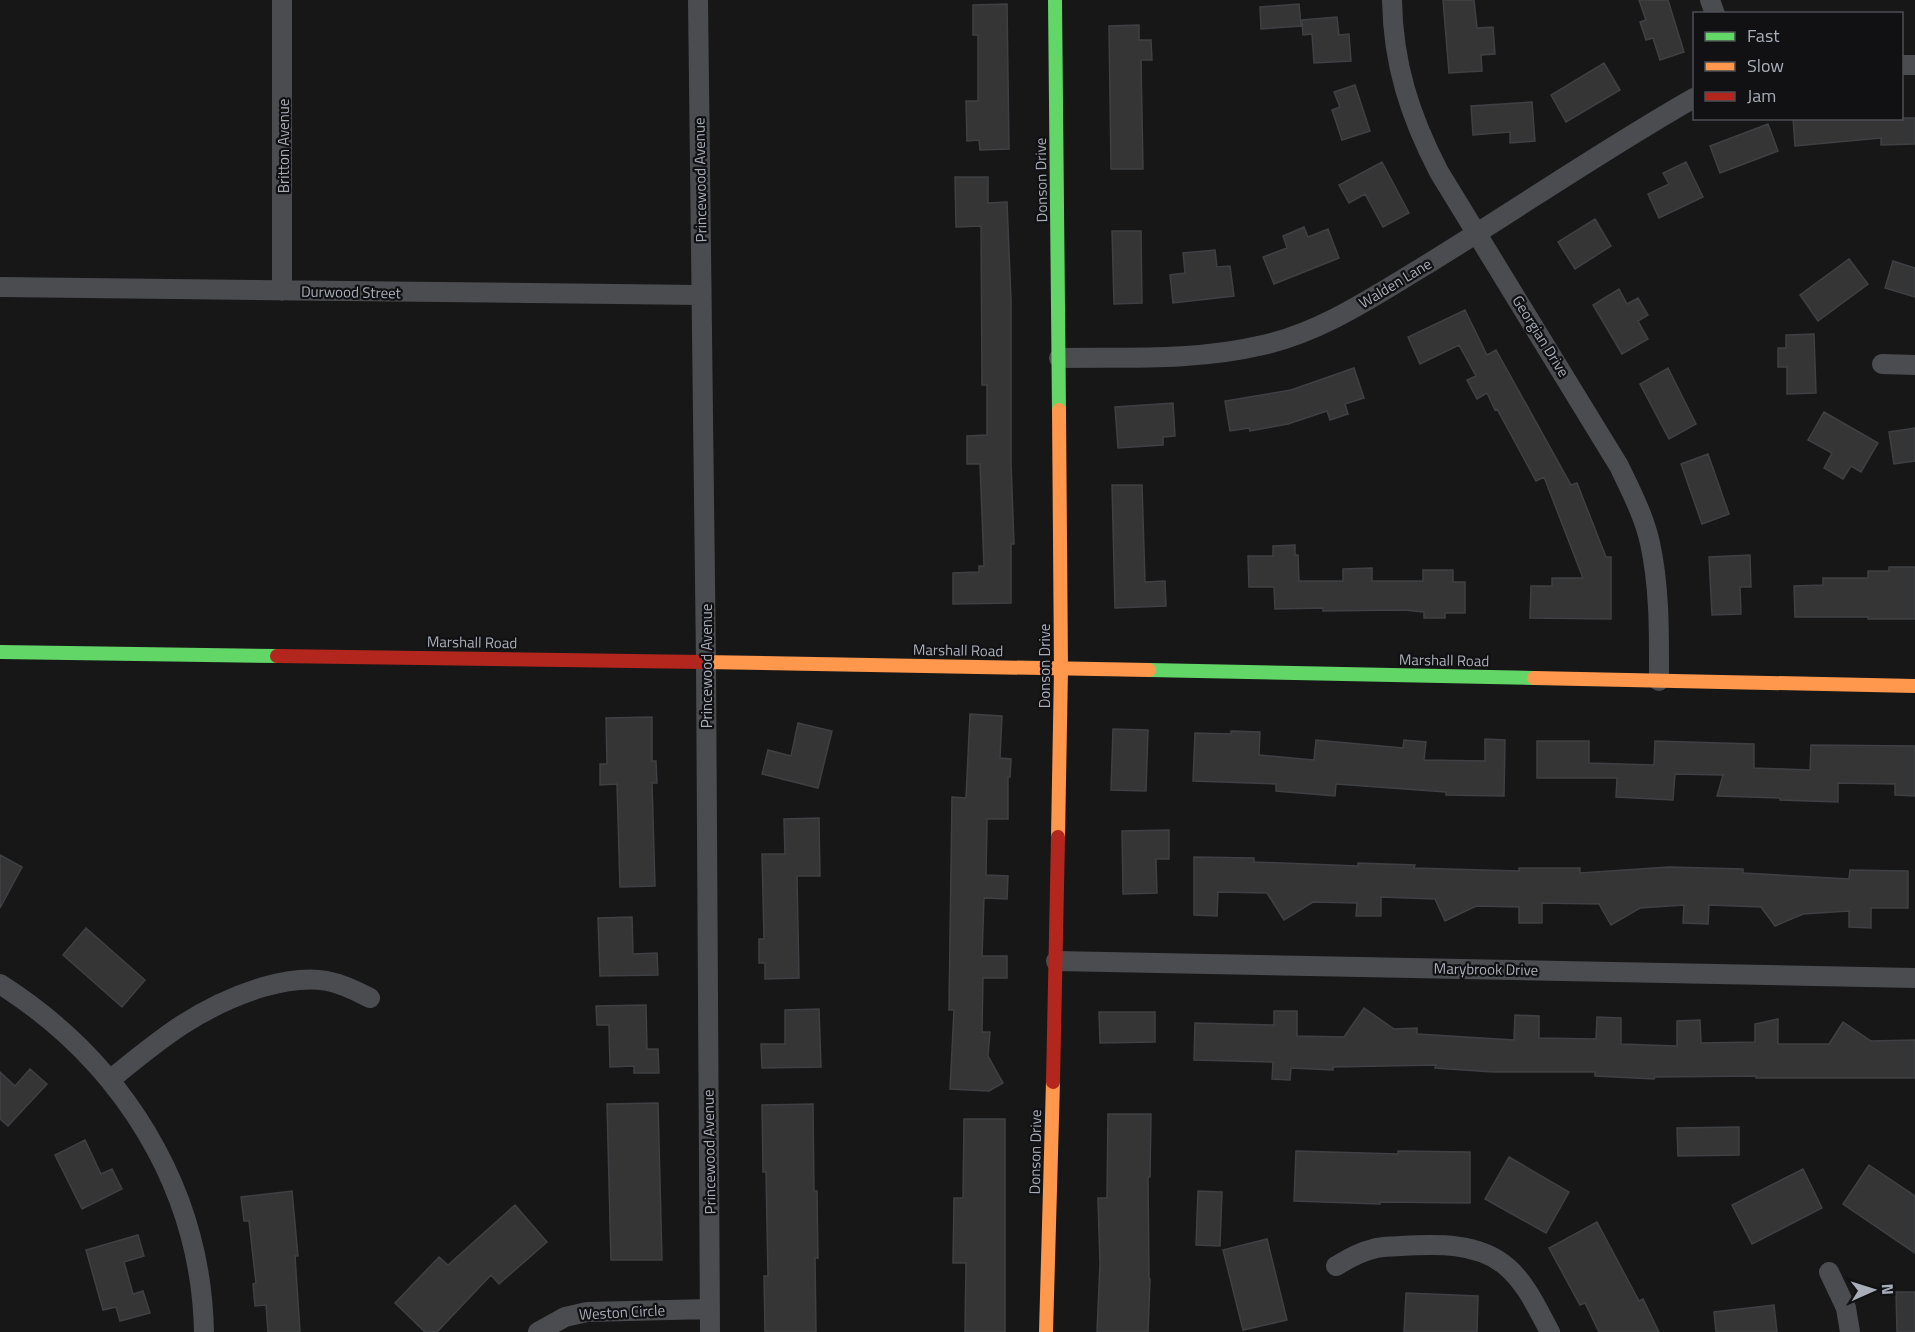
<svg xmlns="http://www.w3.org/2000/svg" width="1915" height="1332" font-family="'Titillium Web',sans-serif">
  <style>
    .building { fill: #353536; stroke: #3f4043; stroke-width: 1.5 }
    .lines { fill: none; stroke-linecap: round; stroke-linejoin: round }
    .street { stroke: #4b4c50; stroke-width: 20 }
    .fast { stroke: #63d668; stroke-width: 14 }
    .slow { stroke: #ff974d; stroke-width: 14 }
    .jam { stroke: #b3261e; stroke-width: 14 }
    .labels { text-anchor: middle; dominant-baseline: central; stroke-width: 4.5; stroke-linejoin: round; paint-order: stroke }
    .street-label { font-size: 15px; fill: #a8adb8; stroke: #111113 }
  </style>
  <rect width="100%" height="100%" fill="#171717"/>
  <path class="building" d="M 1443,0 L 1474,0 L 1477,28 L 1493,27 L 1495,54 L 1481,55 L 1482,71 L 1449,73 Z
    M 1639,0 L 1668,0 L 1684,52 L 1660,60 L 1653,38 L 1646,40 L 1640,22 L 1646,20 Z
    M 1007,4 L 1009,149 L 980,150 L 979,140 L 967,141 L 966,101 L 978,101 L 978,35 L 973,35 L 973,5 Z
    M 1299,4 L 1301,26 L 1261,29 L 1260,7 Z
    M 1337,17 L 1339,35 L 1349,34 L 1351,61 L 1314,63 L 1312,34 L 1303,35 L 1302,20 Z
    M 1139,25 L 1139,40 L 1151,40 L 1152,60 L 1141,60 L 1143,169 L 1111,169 L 1109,26 Z
    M 1604,63 L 1620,90 L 1566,122 L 1551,95 Z
    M 1355,85 L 1370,131 L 1342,140 L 1332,110 L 1340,107 L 1334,92 Z
    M 1532,102 L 1535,141 L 1510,143 L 1510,132 L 1473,135 L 1471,106 Z
    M 1793,118 L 1915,118 L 1915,144 L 1881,145 L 1881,138 L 1795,146 Z
    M 1768,124 L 1778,151 L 1720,173 L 1710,146 Z
    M 1382,162 L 1409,213 L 1383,227 L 1365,194 L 1349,203 L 1339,185 Z
    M 1686,162 L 1703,197 L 1659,218 L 1648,194 L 1669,184 L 1663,173 Z
    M 955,177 L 988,177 L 988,203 L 1007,202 L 1011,300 L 1011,463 L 1014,544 L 1011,544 L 1011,603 L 953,604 L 953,573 L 979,572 L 979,566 L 984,566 L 980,464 L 967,464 L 967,436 L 987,435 L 987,385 L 982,385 L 981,226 L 956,227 Z
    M 1595,219 L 1611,246 L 1575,269 L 1558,242 Z
    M 1304,227 L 1308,237 L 1328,229 L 1339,258 L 1274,284 L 1263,257 L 1287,248 L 1283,236 Z
    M 1112,231 L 1141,231 L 1142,303 L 1114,304 Z
    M 1215,250 L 1217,267 L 1230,266 L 1234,296 L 1173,303 L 1170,275 L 1185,273 L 1183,253 Z
    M 1849,259 L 1868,284 L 1818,321 L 1800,295 Z
    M 1893,261 L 1915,268 L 1915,297 L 1885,288 Z
    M 1619,289 L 1627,304 L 1638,298 L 1648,315 L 1638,321 L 1648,339 L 1622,354 L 1593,305 Z
    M 1465,310 L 1487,355 L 1496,350 L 1571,485 L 1577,483 L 1606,557 L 1611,557 L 1611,619 L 1530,618 L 1531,586 L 1552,586 L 1552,578 L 1583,578 L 1544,477 L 1536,481 L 1497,409 L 1495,410 L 1487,393 L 1477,399 L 1467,380 L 1476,376 L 1459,345 L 1420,364 L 1408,337 Z
    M 1814,334 L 1816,393 L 1787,394 L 1787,367 L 1778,367 L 1778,348 L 1786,348 L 1786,335 Z
    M 1354,368 L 1364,398 L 1345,404 L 1348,414 L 1330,420 L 1327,411 L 1288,424 L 1250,431 L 1249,428 L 1230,431 L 1225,401 L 1291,390 Z
    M 1668,368 L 1696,424 L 1669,439 L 1640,384 Z
    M 1173,403 L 1175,436 L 1163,437 L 1163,445 L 1118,448 L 1115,407 Z
    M 1824,412 L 1878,443 L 1861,472 L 1851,466 L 1843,479 L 1824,468 L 1832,453 L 1808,440 Z
    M 1915,428 L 1915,461 L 1894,464 L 1889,432 Z
    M 1708,454 L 1729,514 L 1702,524 L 1681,464 Z
    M 1112,485 L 1142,485 L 1145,582 L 1165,581 L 1166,606 L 1115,608 Z
    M 1295,545 L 1295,555 L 1298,555 L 1299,581 L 1343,581 L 1343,569 L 1372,568 L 1372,581 L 1423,581 L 1423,570 L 1453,570 L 1453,582 L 1465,582 L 1465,613 L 1445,613 L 1445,618 L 1424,618 L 1424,612 L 1404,610 L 1323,611 L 1323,608 L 1275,609 L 1274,587 L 1249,587 L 1248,556 L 1273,556 L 1273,546 Z
    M 1750,555 L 1751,587 L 1740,587 L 1741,614 L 1712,615 L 1709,557 Z
    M 1889,567 L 1915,567 L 1915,619 L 1868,619 L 1868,617 L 1795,617 L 1794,586 L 1823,585 L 1823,578 L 1868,578 L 1868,571 L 1889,571 Z
    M 970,714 L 1002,716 L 1000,758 L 1011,759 L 1010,777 L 1008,777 L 1008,819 L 987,819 L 986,875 L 1008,876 L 1007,899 L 984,898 L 982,956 L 1007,956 L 1007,978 L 983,978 L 982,1032 L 990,1032 L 988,1056 L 1003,1083 L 989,1091 L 950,1089 L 954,1010 L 949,1010 L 952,797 L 966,798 Z
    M 652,717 L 652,761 L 656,761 L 657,783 L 652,783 L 655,886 L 620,887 L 617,784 L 600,785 L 600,764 L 607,764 L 606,718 Z
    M 798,723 L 832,731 L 818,788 L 762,774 L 768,750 L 791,756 Z
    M 1113,729 L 1148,730 L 1146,791 L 1111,790 Z
    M 1231,731 L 1260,732 L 1259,755 L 1314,760 L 1316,740 L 1403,748 L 1404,740 L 1426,742 L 1424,760 L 1485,761 L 1485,739 L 1505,740 L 1504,796 L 1446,795 L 1446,792 L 1336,784 L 1335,796 L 1276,791 L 1276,784 L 1193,781 L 1195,733 L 1231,734 Z
    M 1537,741 L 1589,741 L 1589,763 L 1654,765 L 1655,741 L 1754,744 L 1754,768 L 1810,770 L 1811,745 L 1915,746 L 1915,796 L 1895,795 L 1895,784 L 1838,783 L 1838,802 L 1780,800 L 1780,798 L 1717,796 L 1723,775 L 1675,774 L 1673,800 L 1616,797 L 1617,778 L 1537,778 Z
    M 819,818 L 820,876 L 797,876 L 799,978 L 765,979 L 765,963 L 759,963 L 759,939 L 764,939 L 762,854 L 785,854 L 784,819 Z
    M 1169,830 L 1169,859 L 1156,859 L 1157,893 L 1123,894 L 1122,831 Z
    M 0,855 L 22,867 L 0,908 Z
    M 1194,857 L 1254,858 L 1254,862 L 1358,866 L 1358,863 L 1415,865 L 1414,868 L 1519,871 L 1519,868 L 1580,868 L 1580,873 L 1669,867 L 1743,869 L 1743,873 L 1849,879 L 1850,870 L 1908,871 L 1908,908 L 1871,908 L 1871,928 L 1849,927 L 1849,911 L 1803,914 L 1775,926 L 1761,907 L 1709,905 L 1708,924 L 1683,923 L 1684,905 L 1640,908 L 1611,925 L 1599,904 L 1542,903 L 1542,923 L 1519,923 L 1519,907 L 1476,906 L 1445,921 L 1435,899 L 1381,897 L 1381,916 L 1356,916 L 1357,903 L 1313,902 L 1284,920 L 1267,893 L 1218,892 L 1217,916 L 1194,915 Z
    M 632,917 L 633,954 L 657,953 L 658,975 L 600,976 L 598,918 Z
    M 86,928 L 145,980 L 122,1007 L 63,955 Z
    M 646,1005 L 647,1049 L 658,1049 L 659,1073 L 634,1073 L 634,1066 L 610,1067 L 609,1025 L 597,1025 L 596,1006 Z
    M 1364,1008 L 1394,1029 L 1417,1028 L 1417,1034 L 1514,1040 L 1515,1015 L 1539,1016 L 1539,1038 L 1596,1039 L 1597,1017 L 1621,1018 L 1621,1044 L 1677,1046 L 1677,1021 L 1700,1020 L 1701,1043 L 1755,1042 L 1755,1024 L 1778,1019 L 1778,1044 L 1829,1044 L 1843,1022 L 1871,1041 L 1915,1040 L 1915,1078 L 1756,1078 L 1756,1076 L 1655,1077 L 1654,1079 L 1595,1076 L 1595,1072 L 1493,1072 L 1435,1068 L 1436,1065 L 1333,1067 L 1333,1070 L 1291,1068 L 1290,1080 L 1272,1079 L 1273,1062 L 1194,1060 L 1195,1023 L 1274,1025 L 1274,1011 L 1297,1011 L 1297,1036 L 1344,1037 Z
    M 819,1009 L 821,1067 L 762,1068 L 761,1044 L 785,1044 L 785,1010 Z
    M 1099,1012 L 1155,1012 L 1155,1042 L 1100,1043 Z
    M 30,1069 L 47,1084 L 8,1126 L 0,1119 L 0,1072 L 15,1086 Z
    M 658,1103 L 662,1260 L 611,1260 L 607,1104 Z
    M 813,1104 L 814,1191 L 817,1191 L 818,1258 L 815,1258 L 816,1332 L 765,1332 L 764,1276 L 768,1276 L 766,1172 L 763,1172 L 762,1105 Z
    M 1108,1114 L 1151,1114 L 1150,1177 L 1148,1177 L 1149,1279 L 1150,1279 L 1148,1332 L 1097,1332 L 1100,1264 L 1098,1198 L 1107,1198 Z
    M 964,1119 L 1005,1119 L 1005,1332 L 965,1332 L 966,1263 L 953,1263 L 954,1198 L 963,1198 Z
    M 1739,1127 L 1739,1155 L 1678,1156 L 1677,1128 Z
    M 85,1140 L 101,1174 L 112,1169 L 122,1189 L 82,1209 L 55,1155 Z
    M 1296,1151 L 1398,1154 L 1398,1151 L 1470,1152 L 1470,1203 L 1380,1202 L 1380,1204 L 1294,1201 Z
    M 1509,1157 L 1569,1192 L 1546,1233 L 1485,1199 Z
    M 1869,1165 L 1915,1196 L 1915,1253 L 1843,1204 Z
    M 1803,1169 L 1822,1208 L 1752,1244 L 1732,1205 Z
    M 292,1191 L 298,1256 L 295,1256 L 300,1332 L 268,1332 L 266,1305 L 255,1306 L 253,1284 L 256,1283 L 249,1221 L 244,1221 L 241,1197 Z
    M 1198,1191 L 1222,1192 L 1220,1246 L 1196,1245 Z
    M 515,1205 L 547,1242 L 499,1284 L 491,1275 L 437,1332 L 425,1332 L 395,1303 L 439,1257 L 448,1265 Z
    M 1597,1222 L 1639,1301 L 1643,1299 L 1659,1332 L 1599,1332 L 1585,1303 L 1580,1305 L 1549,1248 Z
    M 138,1235 L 144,1256 L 124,1262 L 133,1294 L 143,1291 L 150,1313 L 120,1321 L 116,1307 L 103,1310 L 86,1250 Z
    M 1267,1239 L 1287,1320 L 1243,1330 L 1223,1250 Z
    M 1896,1292 L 1915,1292 L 1915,1332 L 1897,1332 Z
    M 1406,1293 L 1478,1296 L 1477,1332 L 1404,1332 Z
    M 1774,1305 L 1777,1332 L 1716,1332 L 1714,1312 Z"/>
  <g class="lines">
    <path class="street" d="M 282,0 L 282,291
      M 698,0 L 706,663 L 710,1332
      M 1392,0 C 1393,64 1410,116 1439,172 L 1619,466 C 1631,491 1644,516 1650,543 C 1660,589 1659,635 1659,681
      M 1710,0 L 1715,14
      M 1902,65 L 1915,65
      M 0,287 L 701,295
      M 1059,358 C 1127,357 1196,361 1263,345 C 1321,332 1371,298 1421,268 C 1513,212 1601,151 1694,98
      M 1882,364 L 1915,365
      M 1056,961 L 1915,978
      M 0,984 C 121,1061 201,1186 204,1332
      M 110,1080 C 160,1039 200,1006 263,987 C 284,981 306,977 327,981 C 343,984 356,991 370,998
      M 1336,1266 C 1348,1259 1359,1252 1373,1249 C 1382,1246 1392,1247 1401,1246 C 1435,1244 1479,1242 1507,1267 C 1526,1283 1538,1310 1550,1332
      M 1829,1272 L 1846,1308 L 1850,1332
      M 538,1332 L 565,1317 L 587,1312 L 710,1309"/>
    <path class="fast" d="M 1055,0 L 1059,410
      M 0,652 L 277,656
      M 1149,670 L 1534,678"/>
    <path class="slow" d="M 703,662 L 1149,670
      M 1534,678 L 1915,686
      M 1058,837 L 1061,669 L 1059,410
      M 1046,1332 L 1053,1082"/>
    <path class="jam" d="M 277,656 L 703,662
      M 1053,1082 L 1058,837"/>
  </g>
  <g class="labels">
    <g class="street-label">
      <text transform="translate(283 146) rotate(-90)">Britton Avenue</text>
      <text transform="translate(700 180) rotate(-91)">Princewood Avenue</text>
      <text transform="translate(1041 180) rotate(-91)">Donson Drive</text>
      <text transform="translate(1395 283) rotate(-31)">Walden Lane</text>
      <text transform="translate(351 292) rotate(1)">Durwood Street</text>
      <text transform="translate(1541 336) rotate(58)">Georgian Drive</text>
      <text transform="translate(472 642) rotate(1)">Marshall Road</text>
      <text transform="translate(958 650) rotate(1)">Marshall Road</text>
      <text transform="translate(1444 660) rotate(1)">Marshall Road</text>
      <text transform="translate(706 666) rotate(-90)">Princewood Avenue</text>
      <text transform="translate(1044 666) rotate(-90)">Donson Drive</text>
      <text transform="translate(1486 969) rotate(1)">Marybrook Drive</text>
      <text transform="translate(709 1152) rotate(-91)">Princewood Avenue</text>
      <text transform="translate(1035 1152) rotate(-89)">Donson Drive</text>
      <text transform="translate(622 1312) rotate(-3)">Weston Circle</text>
    </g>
  </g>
  <rect x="1693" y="12" width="210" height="108" fill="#111113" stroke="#4d4f55" stroke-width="1.5"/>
  <rect x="1705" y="32" width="30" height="9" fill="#63d668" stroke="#4d4f55" stroke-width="1.5"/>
  <text x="1747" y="42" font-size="18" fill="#a8adb8">Fast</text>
  <rect x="1705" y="62" width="30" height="9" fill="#ff974d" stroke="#4d4f55" stroke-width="1.5"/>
  <text x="1747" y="72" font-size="18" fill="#a8adb8">Slow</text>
  <rect x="1705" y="92" width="30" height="9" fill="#b3261e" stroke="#4d4f55" stroke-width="1.5"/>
  <text x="1747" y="102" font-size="18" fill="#a8adb8">Jam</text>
  <g transform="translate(1873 1290) rotate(87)" stroke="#111113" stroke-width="4.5" paint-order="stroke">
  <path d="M0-4.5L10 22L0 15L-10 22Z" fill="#a8adb8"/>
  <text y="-9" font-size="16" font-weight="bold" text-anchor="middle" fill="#a8adb8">N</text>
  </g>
</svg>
